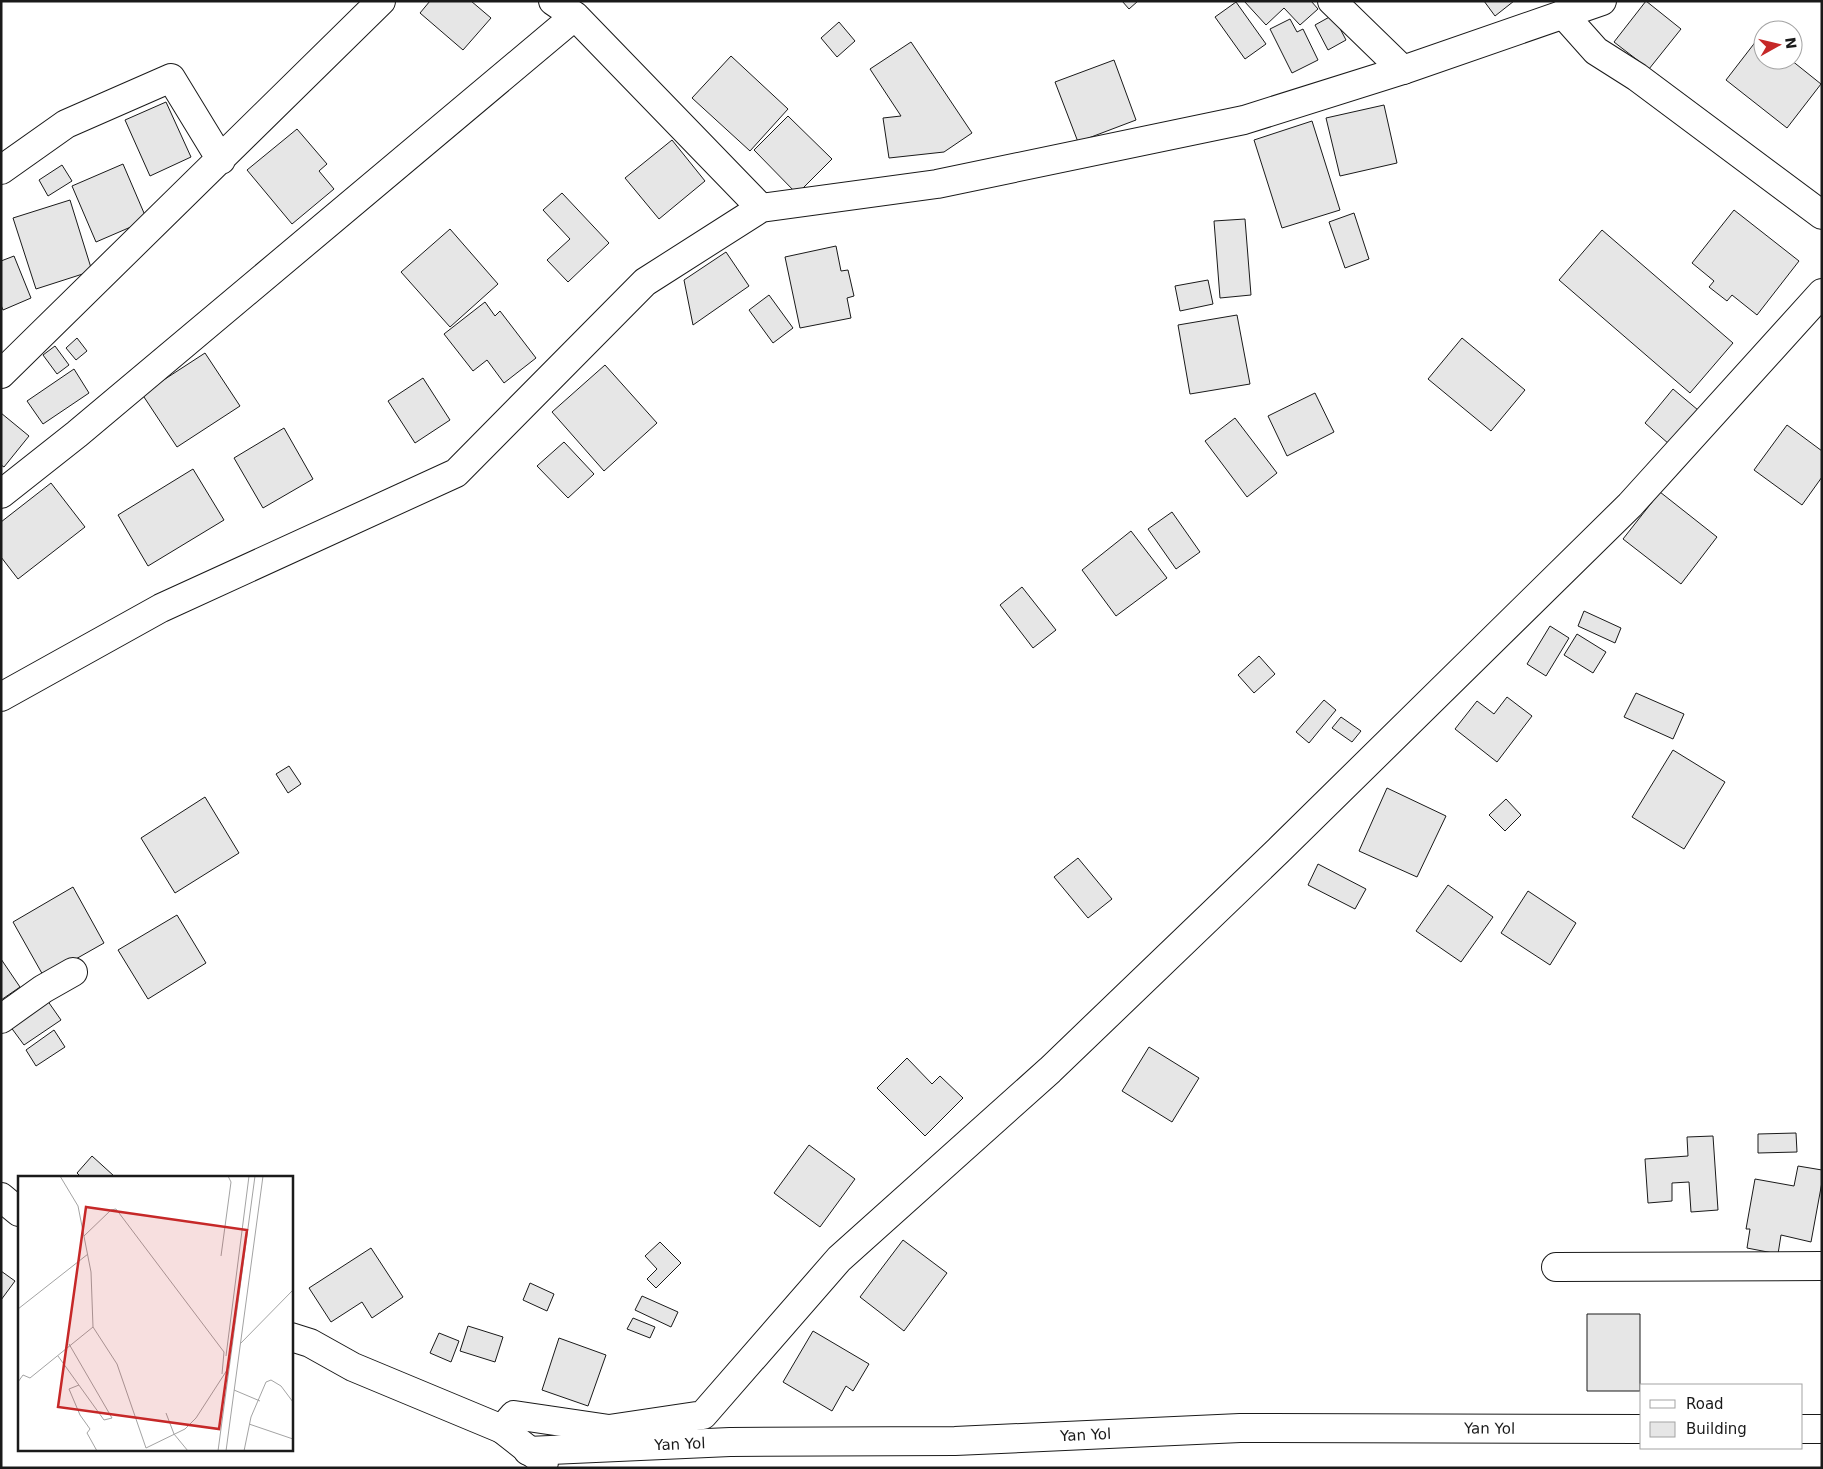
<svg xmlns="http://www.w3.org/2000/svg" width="1823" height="1469" font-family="'DejaVu Sans',sans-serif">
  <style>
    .building { fill: #e6e6e6; stroke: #1a1a1a }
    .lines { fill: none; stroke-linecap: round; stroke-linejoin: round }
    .street-casing { stroke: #1a1a1a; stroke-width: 30 }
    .secondary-casing { stroke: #1a1a1a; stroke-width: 30 }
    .street { stroke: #fff; stroke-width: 28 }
    .secondary { stroke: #fff; stroke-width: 28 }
    .labels { text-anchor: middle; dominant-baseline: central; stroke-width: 4; stroke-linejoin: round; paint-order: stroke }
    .street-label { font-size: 15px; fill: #1a1a1a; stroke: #fff }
    .inset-road { fill: none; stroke: #a3a3a3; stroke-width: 1 }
    .view { fill: #c62828; fill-opacity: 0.15; stroke: #c62828; stroke-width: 2.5 }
    .inset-edge { fill: none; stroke: #1a1a1a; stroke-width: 2.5 }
  </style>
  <rect width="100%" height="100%" fill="#fff"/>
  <path class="building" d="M 430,1 L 471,1 L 491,18 L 463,50 L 420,13 Z
    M 1122,1 L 1138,1 L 1129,9 Z
    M 1244,1 L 1311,1 L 1318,9 L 1300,25 L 1284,8 L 1266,25 Z
    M 1484,1 L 1514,1 L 1495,16 Z
    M 1646,1 L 1681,29 L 1649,69 L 1614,42 Z
    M 1236,2 L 1266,44 L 1245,59 L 1215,17 Z
    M 1333,15 L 1346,40 L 1328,50 L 1315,25 Z
    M 1290,19 L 1297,32 L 1303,29 L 1318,60 L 1292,73 L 1270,29 Z
    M 839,22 L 855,41 L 837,57 L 821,38 Z
    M 1760,36 L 1763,38 L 1763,60 L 1791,60 L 1821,84 L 1787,128 L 1726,80 Z
    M 911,42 L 972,133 L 944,152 L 889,158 L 883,118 L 901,116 L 870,69 Z
    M 731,56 L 788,109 L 750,151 L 692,98 Z
    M 1114,60 L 1136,120 L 1078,142 L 1055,82 Z
    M 166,102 L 191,157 L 150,176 L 125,120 Z
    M 1384,105 L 1397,163 L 1340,176 L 1326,118 Z
    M 788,116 L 832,159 L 797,194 L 754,150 Z
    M 1312,121 L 1340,210 L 1282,228 L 1254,140 Z
    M 297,129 L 327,164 L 319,171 L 334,189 L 292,224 L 247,170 Z
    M 672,140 L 705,181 L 659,219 L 625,178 Z
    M 123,164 L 147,220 L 96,242 L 72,186 Z
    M 62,165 L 72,181 L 48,196 L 39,180 Z
    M 562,193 L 609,243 L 568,282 L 547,260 L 570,239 L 543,210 Z
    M 70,200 L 92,271 L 36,289 L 13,218 Z
    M 1734,210 L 1799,261 L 1757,315 L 1732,295 L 1727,301 L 1709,287 L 1714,281 L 1692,263 Z
    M 1354,213 L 1369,259 L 1345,268 L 1329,222 Z
    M 1245,219 L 1251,295 L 1220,298 L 1214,221 Z
    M 450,229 L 498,284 L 450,327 L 401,272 Z
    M 1602,230 L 1733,343 L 1690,393 L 1559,280 Z
    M 836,246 L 841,271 L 848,270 L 854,296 L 847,298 L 851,318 L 800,328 L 785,257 Z
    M 726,252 L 749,286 L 693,325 L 684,280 Z
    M 14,256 L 31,298 L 3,310 L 1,305 L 1,261 Z
    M 1208,280 L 1213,304 L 1180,311 L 1175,286 Z
    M 769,295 L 793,328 L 773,343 L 749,310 Z
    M 485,302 L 495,316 L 500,311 L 536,358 L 504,383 L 487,360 L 473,371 L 444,334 Z
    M 1237,315 L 1250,384 L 1190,394 L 1178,325 Z
    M 77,338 L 87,351 L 76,360 L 66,348 Z
    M 1462,338 L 1525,390 L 1491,431 L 1428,379 Z
    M 55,346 L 69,365 L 57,374 L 43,355 Z
    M 205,353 L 240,406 L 177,447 L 142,394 Z
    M 605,365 L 657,423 L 604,471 L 552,412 Z
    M 74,369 L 89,393 L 43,424 L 27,401 Z
    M 423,378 L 450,420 L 415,443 L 388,401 Z
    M 1673,389 L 1698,410 L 1669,444 L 1645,423 Z
    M 1315,393 L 1334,432 L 1287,456 L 1268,416 Z
    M 1,413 L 29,436 L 4,467 L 1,465 Z
    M 1235,418 L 1277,473 L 1247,497 L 1205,441 Z
    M 1787,425 L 1822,451 L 1822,477 L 1802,505 L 1754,470 Z
    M 284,428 L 313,479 L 263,508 L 234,458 Z
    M 564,442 L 594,474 L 568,498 L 537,466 Z
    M 193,469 L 224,520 L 148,566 L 118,515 Z
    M 51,483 L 85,527 L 18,579 L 1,557 L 1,522 Z
    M 1660,492 L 1717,537 L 1681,584 L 1623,539 Z
    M 1172,512 L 1200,552 L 1176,569 L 1148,529 Z
    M 1131,531 L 1167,578 L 1116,616 L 1082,570 Z
    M 1022,587 L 1056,630 L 1033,648 L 1000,605 Z
    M 1584,611 L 1621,628 L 1615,643 L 1578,626 Z
    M 1550,626 L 1569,638 L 1546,676 L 1527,664 Z
    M 1577,634 L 1606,652 L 1593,673 L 1564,655 Z
    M 1259,656 L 1275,674 L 1254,693 L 1238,675 Z
    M 1636,693 L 1684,714 L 1673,739 L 1624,717 Z
    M 1507,697 L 1532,716 L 1497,762 L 1455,729 L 1477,701 L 1494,714 Z
    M 1324,700 L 1336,710 L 1309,743 L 1296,732 Z
    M 1341,717 L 1361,731 L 1352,742 L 1332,728 Z
    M 1673,750 L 1725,782 L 1684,849 L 1632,817 Z
    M 289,766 L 301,784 L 288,793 L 276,774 Z
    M 1387,788 L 1446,816 L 1417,877 L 1359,851 Z
    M 205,797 L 239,853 L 175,893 L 141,838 Z
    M 1506,799 L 1521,815 L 1505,831 L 1489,815 Z
    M 1078,858 L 1112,899 L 1088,918 L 1054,877 Z
    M 1318,864 L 1366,889 L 1355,909 L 1308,885 Z
    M 1448,885 L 1493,917 L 1461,962 L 1416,931 Z
    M 73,887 L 104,943 L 44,977 L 13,922 Z
    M 1528,891 L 1576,923 L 1550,965 L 1501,933 Z
    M 177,915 L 206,963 L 148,999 L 118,950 Z
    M 1,959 L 20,987 L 1,1000 Z
    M 47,1000 L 61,1020 L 24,1045 L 10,1026 Z
    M 54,1030 L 65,1047 L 36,1066 L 26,1050 Z
    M 1149,1047 L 1199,1078 L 1172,1122 L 1122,1091 Z
    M 907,1058 L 932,1084 L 940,1076 L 963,1098 L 925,1136 L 877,1088 Z
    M 1796,1133 L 1797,1152 L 1758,1153 L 1758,1134 Z
    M 1713,1136 L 1718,1210 L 1691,1212 L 1689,1182 L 1672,1183 L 1672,1201 L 1648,1203 L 1645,1159 L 1688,1156 L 1687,1137 Z
    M 809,1145 L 855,1179 L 820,1227 L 774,1193 Z
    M 92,1156 L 114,1176 L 113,1178 L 82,1178 L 77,1173 Z
    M 1798,1166 L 1822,1170 L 1822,1182 L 1811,1242 L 1781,1235 L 1778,1254 L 1747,1248 L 1750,1229 L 1746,1229 L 1755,1179 L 1794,1186 Z
    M 903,1240 L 947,1273 L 904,1331 L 860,1297 Z
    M 660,1242 L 681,1263 L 656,1288 L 647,1279 L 657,1269 L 645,1256 Z
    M 371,1248 L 403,1297 L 372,1318 L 362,1302 L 331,1322 L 309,1288 Z
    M 1,1271 L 15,1281 L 1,1300 Z
    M 530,1283 L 554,1294 L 547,1311 L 523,1300 Z
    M 642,1296 L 678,1312 L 671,1327 L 635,1310 Z
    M 1587,1314 L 1640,1314 L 1640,1391 L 1587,1391 Z
    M 633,1318 L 655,1327 L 650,1338 L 627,1329 Z
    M 468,1326 L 503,1337 L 495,1362 L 460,1351 Z
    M 813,1331 L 869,1364 L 853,1391 L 846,1386 L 832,1411 L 783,1382 Z
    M 439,1333 L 459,1341 L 451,1362 L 430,1353 Z
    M 559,1338 L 606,1355 L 588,1406 L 542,1390 Z"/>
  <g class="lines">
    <g class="street-casing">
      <path id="street" d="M 553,1 L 575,16 L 761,208
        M 1332,1 L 1403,70
        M 1563,14 L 1596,51 L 1637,77 L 1822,215
        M 1,170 L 66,124 L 171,78 L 221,160
        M 1,374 L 381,1
        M 1,494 L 77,434 L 575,16
        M 1,1019 L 43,989 L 73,972
        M 1556,1267 L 1822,1266
        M 502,1429 L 514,1415 L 609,1429 L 703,1415 L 839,1259 L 1050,1070 L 1279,850 L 1630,505 L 1822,293"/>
    </g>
    <g class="secondary-casing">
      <g id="secondary">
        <path d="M 1,697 L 161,608 L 456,473 L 645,282 L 761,208 L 937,184 L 1244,120 L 1403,70 L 1602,1"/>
        <path d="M 1,1197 L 19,1212"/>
        <path d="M 291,1337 L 310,1343 L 353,1367 L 502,1429 L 544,1462"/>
        <path d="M 1802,1429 L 1822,1429"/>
        <path id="s1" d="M 528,1451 L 730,1442 L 955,1441 L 1240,1428 L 1642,1429"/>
      </g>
    </g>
    <use href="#street" class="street"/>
    <use href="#secondary" class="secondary"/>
  </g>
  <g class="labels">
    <g class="street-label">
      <text stroke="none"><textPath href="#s1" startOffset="962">Yan Yol</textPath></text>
      <text stroke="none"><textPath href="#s1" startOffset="558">Yan Yol</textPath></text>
      <text stroke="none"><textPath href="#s1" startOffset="152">Yan Yol</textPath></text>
    </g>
  </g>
  <g transform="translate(18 1176)">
    <rect width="275" height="275" fill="#fff"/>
    <path class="inset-road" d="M 42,0 L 60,30 L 73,96 L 75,151 L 99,188 L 128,272 L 167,253 L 178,242 L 211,191M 66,60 L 93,34 L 98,33 L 206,176 L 204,198M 203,80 L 213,6 L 210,0M 0,133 L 70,78M 222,168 L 275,114M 40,180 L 86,244 L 94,242 L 51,168M 208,180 L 231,0M 0,206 L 5,199 L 12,202 L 75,151M 61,209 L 51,213 L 62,239 L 72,253 L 69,257 L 79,275M 216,214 L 242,225M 148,237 L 156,258 L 170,275M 231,248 L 275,263M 200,275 L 237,0M 208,275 L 245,0M 226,275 L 233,241 L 248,206 L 253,204 L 263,210 L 275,226"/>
    <path class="view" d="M 68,31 L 229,54 L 201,253 L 40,231 Z"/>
    <rect width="275" height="275" class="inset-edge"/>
  </g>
  <rect width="1823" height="1469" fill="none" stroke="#1a1a1a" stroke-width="5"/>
  <rect x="1640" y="1384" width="162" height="65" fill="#ffffff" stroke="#a3a3a3"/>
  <rect x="1650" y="1400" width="25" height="8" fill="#ffffff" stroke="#a3a3a3"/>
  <text x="1686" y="1409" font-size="15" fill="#1a1a1a">Road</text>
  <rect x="1650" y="1422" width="25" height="15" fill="#e6e6e6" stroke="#a3a3a3"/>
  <text x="1686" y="1434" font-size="15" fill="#1a1a1a">Building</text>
  <g transform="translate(1778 45) rotate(82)"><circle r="24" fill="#ffffff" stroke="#a3a3a3"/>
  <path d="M0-4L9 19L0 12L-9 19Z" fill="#c62828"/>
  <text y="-8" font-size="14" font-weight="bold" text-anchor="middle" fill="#1a1a1a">N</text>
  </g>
</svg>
